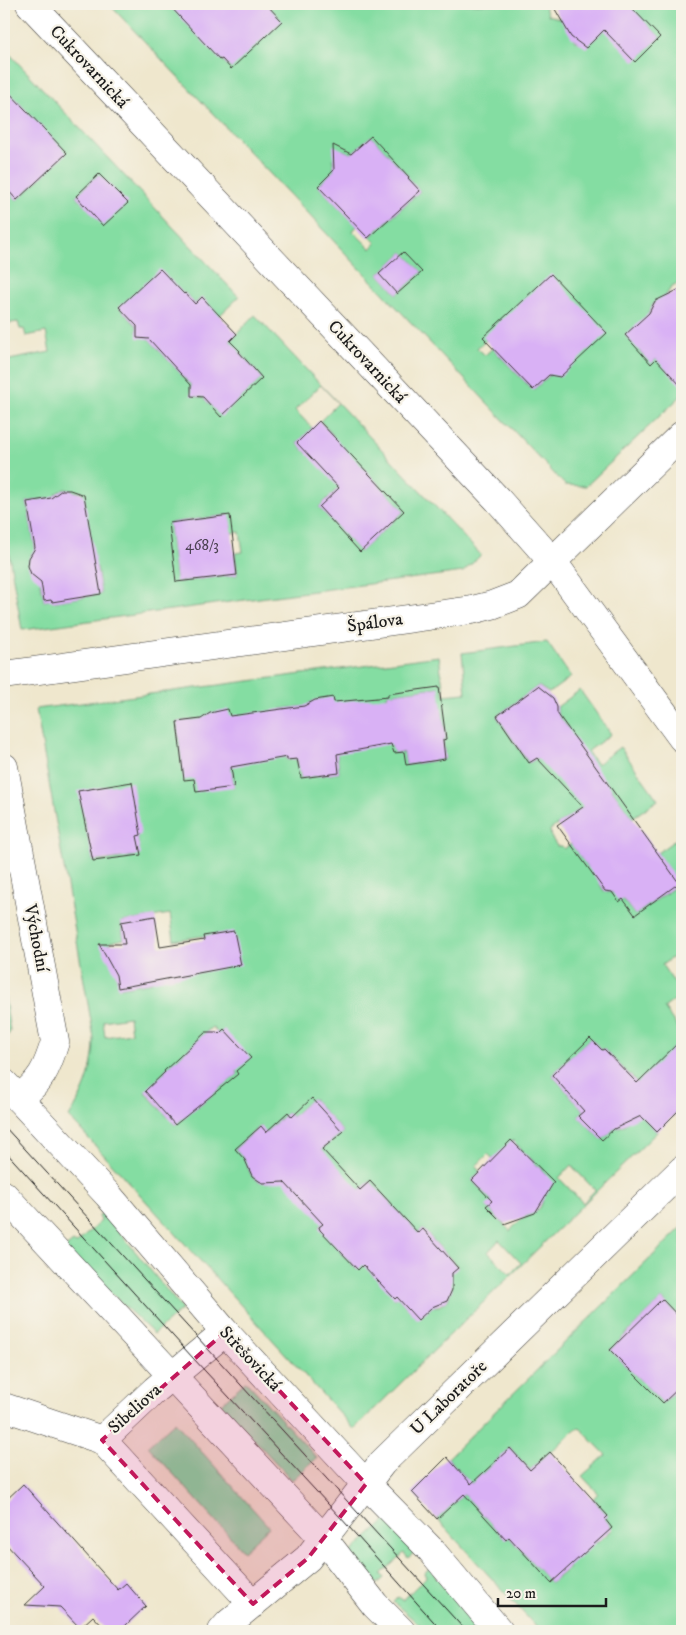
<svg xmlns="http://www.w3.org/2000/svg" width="686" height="1635" font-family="'IM FELL DW Pica',serif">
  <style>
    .green { fill: #84dda2; stroke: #507c5f; fill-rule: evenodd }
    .building { fill: #d9b1f5 }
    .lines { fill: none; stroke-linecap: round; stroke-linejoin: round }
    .minor-casing { stroke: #3c3a37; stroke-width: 29 }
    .tertiary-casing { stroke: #3c3a37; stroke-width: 29 }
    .minor { stroke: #fff; stroke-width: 28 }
    .tertiary { stroke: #fff; stroke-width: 28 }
    .tram { stroke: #1c1c1c; stroke-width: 1 }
    .marked { fill: #c2185b; fill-opacity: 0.2; stroke: #c2185b; stroke-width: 4; stroke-dasharray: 10 6; stroke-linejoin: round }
    .labels { text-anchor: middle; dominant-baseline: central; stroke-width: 4.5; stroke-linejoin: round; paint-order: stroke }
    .number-label { font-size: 15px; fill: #4b4152 }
    .street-label { font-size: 18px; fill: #1c1c1c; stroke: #f7f3e8 }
  </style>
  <rect width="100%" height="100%" fill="#f7f3e8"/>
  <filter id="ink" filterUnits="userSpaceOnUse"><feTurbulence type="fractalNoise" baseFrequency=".02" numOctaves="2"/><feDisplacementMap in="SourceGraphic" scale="10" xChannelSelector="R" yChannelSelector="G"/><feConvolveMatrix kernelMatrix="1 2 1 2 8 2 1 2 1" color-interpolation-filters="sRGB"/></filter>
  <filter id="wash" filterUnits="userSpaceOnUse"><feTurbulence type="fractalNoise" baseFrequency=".0096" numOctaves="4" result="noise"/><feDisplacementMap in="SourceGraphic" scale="20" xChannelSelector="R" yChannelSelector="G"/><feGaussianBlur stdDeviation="1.12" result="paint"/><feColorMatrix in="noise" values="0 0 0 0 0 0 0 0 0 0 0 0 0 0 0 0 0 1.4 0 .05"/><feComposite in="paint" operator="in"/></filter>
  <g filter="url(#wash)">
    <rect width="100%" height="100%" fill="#efe7cd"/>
    <path class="green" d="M 109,4 L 192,4 L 180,16 L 231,69 L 271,7 L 268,4 L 544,4 L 548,15 L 562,19 L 575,41 L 588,46 L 629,5 L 628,4 L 674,4 L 682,12 L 682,281 L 672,286 L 665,297 L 654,303 L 648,314 L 651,319 L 639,351 L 651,363 L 656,359 L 669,372 L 682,359 L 682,395 L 586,486 L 565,485 ZM 645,22 L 660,37 L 635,61 ZM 371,136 L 409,177 L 408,178 L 420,191 L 370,237 L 376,243 L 371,249 L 353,231 L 357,226 L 318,186 L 334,170 L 333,159 L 343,150 L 351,154 ZM 403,252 L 422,272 L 397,294 L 379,274 ZM 486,340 L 550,375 L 533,390 L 494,350 L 494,347 L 485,355 L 477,348 Z
      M 4,48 L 239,297 L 219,316 L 202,297 L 195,304 L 185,293 L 119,307 L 137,326 L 137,333 L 149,339 L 191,385 L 191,391 L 197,397 L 203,397 L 221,416 L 262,378 L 230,341 L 255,315 L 481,555 L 463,572 L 267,597 L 22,630 L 4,526 L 4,361 L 50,352 L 46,332 L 26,336 L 24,329 L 20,329 L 18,322 L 4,324 L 4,186 L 17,200 L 43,176 L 60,146 L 13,97 L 4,105 ZM 99,174 L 127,203 L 103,225 L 76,196 ZM 321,385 L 338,403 L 320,421 L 333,435 L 310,457 L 297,443 L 312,428 L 295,410 ZM 361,466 L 404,511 L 360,552 L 319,507 ZM 65,489 C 72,490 76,493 83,492 L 94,567 L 97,567 L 101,594 L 52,602 L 51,600 L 44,601 L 40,577 L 31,572 L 28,565 L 31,554 L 36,553 L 27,502 L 52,498 L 58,492 ZM 229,515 L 232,533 L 240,532 L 243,552 L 235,553 L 237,575 L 176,582 L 169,523 Z
      M 547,642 L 571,677 L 549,693 L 538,686 L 497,716 L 525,758 L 529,763 L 537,758 L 568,728 L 557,713 L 557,707 L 580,690 L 611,734 L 587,752 L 597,764 L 620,747 L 658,800 L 632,818 L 611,788 L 550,830 L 551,837 L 557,846 L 562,846 L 564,849 L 571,844 L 588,867 L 601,878 L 600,884 L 604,891 C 620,892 626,904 635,915 L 679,884 L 657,853 L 682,835 L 682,947 L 676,951 L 678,953 L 662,965 L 682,994 L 664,1008 L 681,1032 L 682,1031 L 682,1040 L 657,1065 L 682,1091 L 682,1107 L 672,1117 L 604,1049 L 602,1050 L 590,1038 L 552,1075 L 584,1111 L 578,1116 L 602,1140 L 616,1127 C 626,1128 631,1118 635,1109 L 657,1132 L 354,1429 L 69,1117 C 85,1092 94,1068 94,1038 L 36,709 L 439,656 L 444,695 L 466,693 L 462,653 ZM 438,687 L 446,739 L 443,740 L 445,759 L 406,765 L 404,752 L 394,753 L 393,747 L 392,747 L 387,696 L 388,694 ZM 321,699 L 332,703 L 339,773 L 301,778 L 297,759 L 287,760 L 281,709 L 307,706 L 309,703 ZM 216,712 L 229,716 L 235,766 L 231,767 L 234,787 L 194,779 L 183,773 L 177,722 L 203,719 L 209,714 ZM 84,817 L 137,836 L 140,855 L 103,861 L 93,861 L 90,843 L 83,818 ZM 170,914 L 174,940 L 234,932 L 151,975 L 152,982 L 119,988 L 115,969 L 107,952 L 110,942 L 124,939 L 121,922 ZM 129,1017 L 131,1033 L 105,1037 L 103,1021 ZM 212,1027 L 219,1034 L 223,1030 L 238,1074 L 197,1107 L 196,1107 L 175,1125 L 145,1092 L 165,1072 L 164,1071 ZM 312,1098 L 343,1132 L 322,1149 L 326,1154 L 276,1173 L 267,1183 L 259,1181 L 252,1176 L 248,1168 L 248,1163 L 235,1149 L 260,1126 L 266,1132 L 288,1112 L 292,1117 ZM 512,1140 L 546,1174 L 533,1188 L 543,1198 C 541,1214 532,1212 522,1219 C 517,1222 514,1227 510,1231 L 487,1207 L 492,1201 L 472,1180 L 480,1172 L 476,1166 L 488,1154 L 493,1159 ZM 571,1165 L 595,1190 L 583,1203 L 559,1178 ZM 370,1181 L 418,1233 L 423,1229 L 458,1267 L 445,1280 L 452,1288 L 448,1300 L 439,1306 L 433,1306 L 418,1319 L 397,1297 L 395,1299 L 393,1297 L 401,1289 L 382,1268 L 373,1276 L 372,1274 L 374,1272 L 365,1262 L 357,1270 L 319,1227 ZM 499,1240 L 521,1263 L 510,1274 L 488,1252 Z
      M 4,992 L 10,1031 L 9,1034 L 4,1037 Z
      M 104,1213 L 182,1309 L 154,1334 L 64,1249 L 73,1242 L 76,1244 L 101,1221 L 99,1216 Z
      M 682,1227 L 682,1320 L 662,1299 L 610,1350 L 663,1403 L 682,1385 L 682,1631 L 540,1631 L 437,1519 L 464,1494 L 506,1540 L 509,1537 L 551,1583 L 569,1568 L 562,1560 L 589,1534 L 597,1543 L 613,1529 L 605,1519 L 608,1516 L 593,1499 L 598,1493 L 582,1476 L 606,1455 L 579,1427 L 530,1470 L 510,1448 L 471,1484 L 448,1458 Z
      M 246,1381 L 317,1458 L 292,1480 L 221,1404 Z
      M 175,1422 L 269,1527 L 243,1551 L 148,1446 Z
      M 388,1519 L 417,1550 L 408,1558 L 404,1553 L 381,1574 L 384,1578 L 377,1584 L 349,1554 Z
      M 430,1568 L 478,1631 L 427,1631 L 393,1602 L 398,1597 L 403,1600 L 426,1577 L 424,1573 Z"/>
    <g id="blocks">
      <path class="building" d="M 168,4 L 266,4 L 282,21 L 231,69 L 222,59 L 220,60 Z
        M 552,4 L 630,4 L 629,5 L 660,37 L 635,62 L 604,30 L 586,48 L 571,37 Z
        M 4,87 L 67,153 L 17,200 L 4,186 Z
        M 371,136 L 409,177 L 408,178 L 420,191 L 368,238 L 318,186 L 334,170 L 333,145 L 351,154 Z
        M 99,174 L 128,203 L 103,226 L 76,196 Z
        M 403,252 L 422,272 L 397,294 L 379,274 Z
        M 160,269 L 184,294 L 185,293 L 195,304 L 202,297 L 237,334 L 230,341 L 240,351 L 239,352 L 262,378 L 221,417 L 203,397 L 191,396 L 191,385 L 149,339 L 137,338 L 137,326 L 119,307 Z
        M 551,274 L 607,333 L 560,377 L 549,375 L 533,390 L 485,340 L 486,340 L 483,337 Z
        M 682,288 L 682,387 L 656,359 L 651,364 L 625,335 L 649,313 L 655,301 Z
        M 319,421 L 404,511 L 360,552 L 319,507 L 339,488 L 297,443 Z
        M 62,490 L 70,490 L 84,495 L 101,594 L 52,602 L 51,600 L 44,601 L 41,582 L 31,574 L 28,566 L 29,558 L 35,548 L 27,502 L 51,498 Z
        M 230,515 L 237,575 L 176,582 L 169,523 Z
        M 538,686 L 553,698 L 557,707 L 557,713 L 679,883 L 635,915 L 623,899 L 619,902 L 612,892 L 605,891 L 557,825 L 583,807 L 537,758 L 529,763 L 497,716 Z
        M 439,687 L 446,739 L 443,740 L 445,759 L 406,765 L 404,752 L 394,753 L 391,744 L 337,754 L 339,773 L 301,778 L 297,759 L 287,760 L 287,757 L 231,767 L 234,787 L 196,792 L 194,779 L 184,780 L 177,722 L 201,719 L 210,713 L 228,709 L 230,716 L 304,706 L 315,700 L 333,697 L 334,702 L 388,697 L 388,694 Z
        M 132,782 L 141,835 L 137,836 L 141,855 L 93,861 L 78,791 Z
        M 155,916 L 160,947 L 204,940 L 203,936 L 234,931 L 241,965 L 118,988 L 116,975 L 99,944 L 125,944 L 121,922 Z
        M 224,1029 L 251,1058 L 236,1071 L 238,1074 L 175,1125 L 145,1091 L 165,1072 L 164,1071 L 206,1032 L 217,1032 L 219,1034 Z
        M 590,1038 L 602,1050 L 604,1049 L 637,1083 L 682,1039 L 682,1107 L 657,1132 L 641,1116 L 614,1129 L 602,1140 L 578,1116 L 584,1111 L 552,1075 Z
        M 312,1098 L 343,1132 L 322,1149 L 360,1190 L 370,1181 L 418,1233 L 423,1229 L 458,1268 L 452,1273 L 452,1290 L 447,1301 L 432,1307 L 418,1320 L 397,1297 L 395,1299 L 363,1265 L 358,1270 L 320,1230 L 319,1227 L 323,1224 L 284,1182 L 263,1183 L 259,1181 L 252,1176 L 245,1160 L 235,1149 L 261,1126 L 266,1132 L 288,1112 L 292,1117 Z
        M 511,1140 L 554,1182 L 535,1213 L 504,1224 L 486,1206 L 492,1201 L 472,1180 Z
        M 662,1299 L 682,1320 L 682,1385 L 663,1403 L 610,1350 Z
        M 510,1448 L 530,1470 L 550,1452 L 608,1516 L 605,1519 L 612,1528 L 551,1583 L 509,1537 L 506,1540 L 464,1494 L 437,1519 L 412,1492 L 447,1457 L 471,1484 Z
        M 23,1484 L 118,1590 L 126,1583 L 146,1606 L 125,1626 L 122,1631 L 107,1631 L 93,1616 L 80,1628 L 60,1607 L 25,1605 L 45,1586 L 4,1542 L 4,1502 Z"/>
    </g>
  </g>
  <g filter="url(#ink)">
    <use href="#blocks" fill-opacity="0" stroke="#3c3a37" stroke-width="1"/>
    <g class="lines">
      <g class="minor-casing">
        <path id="minor" d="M 30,4 L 498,500 L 553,562 L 682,738
          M 4,675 L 472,610 L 492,605 L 518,595 L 682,435
          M 4,767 L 55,1042 C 46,1071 42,1079 19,1099
          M 4,1407 L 102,1440 L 155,1390 L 225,1332
          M 102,1440 L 253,1604
          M 222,1631 L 229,1623 L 308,1558 L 382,1463 L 682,1170"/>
      </g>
      <g class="tertiary-casing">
        <path id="tertiary" d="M 4,1083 L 108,1195 L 225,1332 L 366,1484 L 431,1550 L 499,1631
          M 4,1195 L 323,1538 L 375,1605 L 401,1631"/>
      </g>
      <use href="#minor" class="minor"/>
      <use href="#tertiary" class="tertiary"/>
      <path class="tram" d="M 4,1126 L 466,1631
        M 4,1150 L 193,1358 L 340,1517 L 442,1631"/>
    </g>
  </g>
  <path class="marked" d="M 225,1332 L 366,1484 L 308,1558 L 253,1604 L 102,1440 Z"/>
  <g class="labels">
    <g class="number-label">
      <text x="202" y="545">468/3</text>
    </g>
    <g class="street-label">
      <text transform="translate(89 67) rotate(47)">Cukrovarnická</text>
      <text transform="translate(367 362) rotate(47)">Cukrovarnická</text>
      <text transform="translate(375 623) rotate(-8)">Špálova</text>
      <text transform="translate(36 938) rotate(79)">Východní</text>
      <text transform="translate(250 1359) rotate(47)">Střešovická</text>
      <text transform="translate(449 1398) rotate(-44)">U Laboratoře</text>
      <text transform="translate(135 1409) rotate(-42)">Sibeliova</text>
    </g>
  </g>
  <rect width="686" height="1635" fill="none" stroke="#f7f3e8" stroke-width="20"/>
  <path d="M498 1598v8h108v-8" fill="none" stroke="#1c1c1c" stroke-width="2.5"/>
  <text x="506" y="1598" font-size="15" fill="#1c1c1c" stroke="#f7f3e8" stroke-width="4" paint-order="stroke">20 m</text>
</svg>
